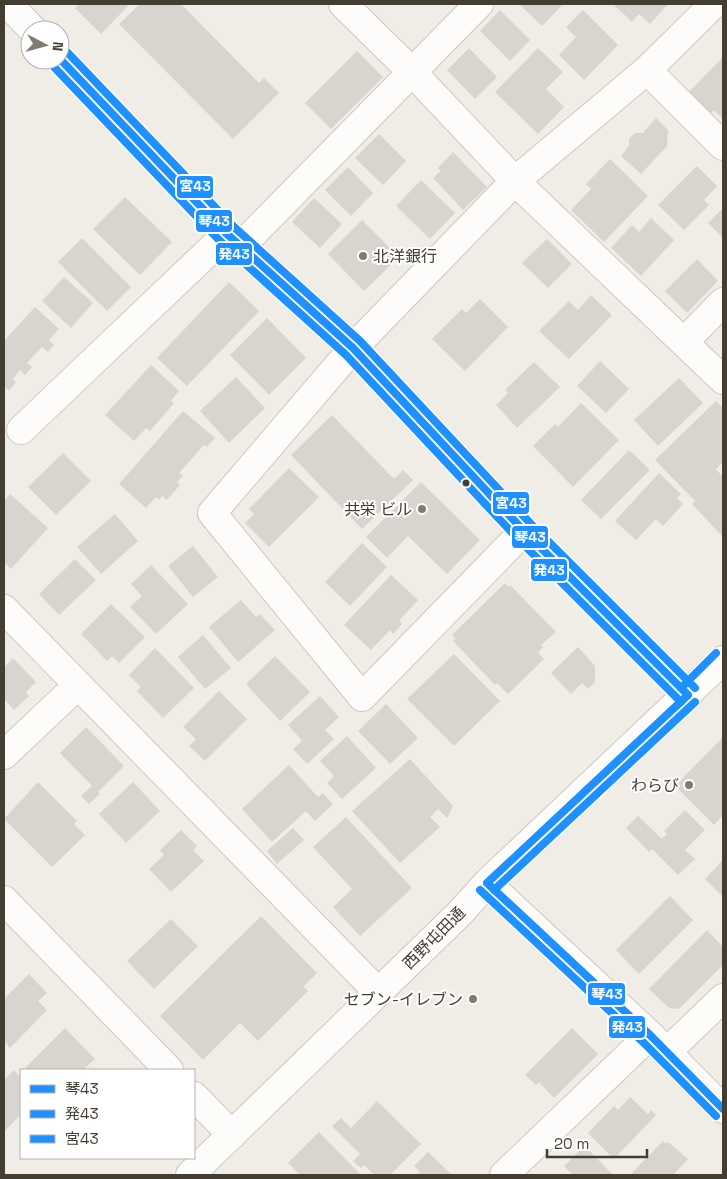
<svg xmlns="http://www.w3.org/2000/svg" width="727" height="1179" font-family="'Space Grotesk','Noto Sans JP',sans-serif">
	<style>
		.building { fill: #d8d5ce }
		.lines { fill: none; stroke-linecap: round; stroke-linejoin: round }
		.minor-casing { stroke: #cbc9c1; stroke-width: 30 }
		.minor { stroke: #fdfcfb; stroke-width: 28 }
		.bus-1-casing { stroke: #fff; stroke-width: 11 }
		.bus-2-casing { stroke: #fff; stroke-width: 11 }
		.bus-3-casing { stroke: #fff; stroke-width: 11 }
		.bus-1 { stroke: #1e90ff; stroke-width: 8 }
		.bus-2 { stroke: #1e90ff; stroke-width: 8 }
		.bus-3 { stroke: #1e90ff; stroke-width: 8 }
		.poi-dot { fill: #807b71; stroke: #fff; stroke-width: 2 }
		.bus-dot { fill: #443e32; stroke: #fff; stroke-width: 2 }
		.labels { text-anchor: middle; dominant-baseline: central; stroke-width: 4; stroke-linejoin: round; paint-order: stroke }
		.poi-label { font-size: 16px; fill: #443e32; stroke: #fff; text-anchor: end }
		.street-label { font-size: 16px; fill: #443e32; stroke: #fff }
		.line-badge { stroke: #fff; stroke-width: 2 }
		.badge-label { font-size: 14px; text-anchor: middle; font-weight: bold; fill: #fff }
	</style>
	<rect width="100%" height="100%" fill="#efede5"/>
	<!-- building -->
	<path class="building" d="M79 4H125L128 6 101 34 75 8Z
		M140 4H181L259 83 264 78 279 93 233 139 119 24Z
		M519 4H563L542 26Z
		M613 4H668L650 24 639 14 632 22Z
		M500 10 530 40 510 61 480 31Z
		M583 10 618 45 584 80 559 55 576 37 566 27Z
		M469 48 497 77 475 99 447 70Z
		M538 48 563 72 546 89 564 107 538 134 495 92Z
		M357 51 383 77 331 129 305 103Z
		M723 57V119L714 110 710 114 689 92Z
		M656 118 668 130 667 146 641 174 621 156 629 146V139L635 133H643Z
		M379 134 406 161 383 185 355 158Z
		M453 152 487 187 463 210 433 178 441 171 438 168Z
		M610 159 648 196 604 242 571 210 591 189 586 184Z
		M697 166 717 186 704 200 709 205 684 230 658 205Z
		M348 167 373 193 351 216 325 190Z
		M421 180 455 213 430 239 396 206Z
		M125 197 172 242 140 275 93 229Z
		M314 198 342 224 320 248 292 222Z
		M723 208V238L708 223Z
		M651 218 674 240 641 276 611 248 632 225 639 232Z
		M362 220 399 257 364 291 328 254Z
		M82 238 131 287 107 311 58 262Z
		M547 239 572 264 548 288 522 263Z
		M697 259 718 281 687 313 665 291Z
		M64 277 93 303 71 328 42 301Z
		M229 282 259 311 187 386 157 358Z
		M591 295 612 315 569 359 539 331 569 301 578 310Z
		M480 299 508 327 465 371 432 339 462 309 466 313Z
		M35 307 59 329 49 340 54 345 48 352 42 347 27 363 32 367 25 375 20 370 13 379 16 382 9 391 5 387 4 388V341Z
		M267 318 306 358 269 395 230 355Z
		M600 361 629 389 606 413 577 386Z
		M534 362 560 387 517 428 496 405 508 393 505 390Z
		M151 365 179 391 171 401 174 403 150 431 146 428 134 441 105 415Z
		M236 377 265 408 229 443 200 411Z
		M679 378 703 403 658 446 634 420Z
		M716 401 723 408V462L716 469 723 477V537L692 504 695 501 655 460Z
		M581 403 619 440 573 487 533 446 555 424 558 427Z
		M183 411 215 438 207 447 204 445 179 473 183 476 177 482 180 485 167 500 162 496 159 500 156 497 146 508 119 484Z
		M332 415 394 479 403 470 413 480 362 529 291 455Z
		M629 450 650 470 601 519 581 500Z
		M63 453 91 481 56 515 28 487Z
		M289 468 319 497 269 547 245 523 254 514 249 509Z
		M659 473 681 494 677 498 683 504 663 526 656 519 636 540 615 521Z
		M421 482 480 540 447 574 408 536 387 558 366 537Z
		M10 494 48 528 11 569 4 562V501Z
		M115 514 138 541 101 574 77 547Z
		M362 543 387 567 350 606 325 582Z
		M193 546 218 577 193 597 168 566Z
		M75 559 96 580 59 615 39 594Z
		M151 565 188 604 156 634 130 607 142 596 131 584Z
		M391 575 418 600 399 621 402 624 393 634 390 630 371 650 344 625Z
		M505 583 508 587 510 585 556 632 541 645 543 647 538 653 544 659 508 694 497 683 495 685 453 641 456 639 452 635Z
		M241 600 256 617 260 614 275 630 238 662 209 627Z
		M111 604 145 637 119 663 112 656 107 661 81 634Z
		M203 635 231 668 205 689 178 657Z
		M578 647 595 666V682L588 689 582 683 571 694 551 673Z
		M155 648 194 688 163 718 137 691 141 687 129 675Z
		M454 654 500 701 454 746 407 699Z
		M275 656 310 692 280 721 246 684Z
		M13 658 36 682 26 692 29 696 14 710 4 699V667Z
		M219 691 247 719 205 761 189 746 196 739 183 727Z
		M320 696 339 717 325 730 334 739 307 764 293 749 302 741 288 725Z
		M386 704 418 738 390 764 358 731Z
		M86 727 124 766 98 792 100 794 89 804 81 796 92 786 60 753Z
		M347 736 376 768 342 799 327 783 334 776 320 761Z
		M723 737V815L714 825 675 786Z
		M410 759 453 806 447 818 438 809 430 817 440 827 400 863 352 811Z
		M289 765 318 797 323 793 333 804 315 821 306 811 272 842 242 809Z
		M38 782 77 821 74 824 85 835 52 867 4 819Z
		M133 782 160 811 126 843 99 814Z
		M685 810 705 830 685 850 695 859 678 875 652 849 649 852 626 828 638 816 662 839 667 834 664 831Z
		M346 817 412 888 360 936 333 907 352 889 313 847Z
		M293 828 304 840 277 864 267 851Z
		M181 830 197 846 193 850 204 861 171 892 149 869 164 855 160 850Z
		M723 860V897L705 879Z
		M670 896 693 920 639 974 616 950Z
		M261 916 317 973 303 987 308 991 258 1041 240 1023 203 1060 160 1016Z
		M171 919 198 946 154 989 127 961Z
		M707 930 723 947V965L679 1009 669 1008 649 989Z
		M29 974 47 993 38 1001 47 1010 10 1048 4 1041V999Z
		M65 1028 95 1059 83 1070H28L25 1068Z
		M572 1028 598 1054 554 1098 539 1082 536 1085 525 1075Z
		M14 1070 21 1078V1114L4 1132V1080Z
		M630 1097 648 1114 651 1110 656 1115 614 1159 588 1133 614 1106 618 1110Z
		M377 1101 421 1144 390 1175H374L364 1165 361 1168 353 1161 360 1154 332 1126 341 1118 351 1128Z
		M319 1132 361 1175H300L288 1163Z
		M663 1141 666 1144 668 1142 688 1159 673 1175H630Z
		M585 1146 613 1175H573L564 1166Z
		M428 1152 452 1175H416L420 1172 414 1166Z"/>
	<g class="lines">
		<!-- minor casing -->
		<g class="minor-casing">
			<path id="minor" d="M8 4 33 30
				M343 4 411 71 515 181 723 380
				M60 59 227 234 353 348 524 531 688 695
				M647 70 723 146
				M240 247 479 4
				M684 342 723 302
				M21 430 227 234
				M524 531 362 697 212 513 353 348 515 181 647 70 714 4
				M4 609 378 992
				M4 755 78 685
				M487 883 650 1035 723 1109
				M4 900 169 1070
				M667 1052 723 998
				M194 1096 232 1135
				M190 1175 460 913 487 883 723 660
				M504 1175 650 1035"/>
		</g>
		<!-- minor -->
		<use href="#minor" class="minor"/>
		<!-- bus-1 casing -->
		<g class="bus-1-casing">
			<path id="bus-1" d="M60 59 227 234 353 348 524 531 688 695
				M487 883 650 1035 723 1109
				M487 883 688 695"/>
		</g>
		<!-- bus-2 casing -->
		<g class="bus-2-casing">
			<path id="bus-2" d="M53 66 220 241 346 355 517 538 681 702
				M480 890 643 1042 716 1116
				M494 890 695 702"/>
		</g>
		<!-- bus-3 casing -->
		<g class="bus-3-casing">
			<path id="bus-3" d="M67 52 234 227 360 341 531 524 695 688
				M681 688 716 653"/>
		</g>
		<!-- bus-1 -->
		<use href="#bus-1" class="bus-1"/>
		<!-- bus-2 -->
		<use href="#bus-2" class="bus-2"/>
		<!-- bus-3 -->
		<use href="#bus-3" class="bus-3"/>
	</g>
	<!-- markers -->
	<g class="poi-dot">
		<circle cx="363" cy="256" r="5"/>
		<circle cx="422" cy="509" r="5"/>
		<circle cx="689" cy="785" r="5"/>
		<circle cx="473" cy="999" r="5"/>
	</g>
	<circle class="bus-dot" cx="466" cy="483" r="4.5"/>
	<g class="labels">
		<!-- poi labels -->
		<g class="poi-label">
			<text x="373" y="256" text-anchor="start">北洋銀行</text>
			<text x="412" y="509">共栄 ビル</text>
			<text x="679" y="785">わらび</text>
			<text x="463" y="999">セブン-イレブン</text>
		</g>
		<!-- street labels -->
		<g class="street-label">
			<text transform="translate(434 938) rotate(-45)">西野屯田通</text>
		</g>
	</g>
	<g class="line-badge">
		<rect x="176" y="175" width="38" height="24" rx="5" fill="#1e90ff"/>
		<rect x="195" y="209" width="38" height="24" rx="5" fill="#1e90ff"/>
		<rect x="215" y="242" width="38" height="24" rx="5" fill="#1e90ff"/>
		<rect x="492" y="491" width="38" height="24" rx="5" fill="#1e90ff"/>
		<rect x="511" y="525" width="38" height="24" rx="5" fill="#1e90ff"/>
		<rect x="530" y="558" width="38" height="24" rx="5" fill="#1e90ff"/>
		<rect x="587" y="982" width="39" height="24" rx="5" fill="#1e90ff"/>
		<rect x="608" y="1015" width="38" height="24" rx="5" fill="#1e90ff"/>
	</g>
	<g class="badge-label">
		<text x="195" y="191">宮43</text>
		<text x="214" y="226">琴43</text>
		<text x="234" y="259">発43</text>
		<text x="511" y="508">宮43</text>
		<text x="530" y="542">琴43</text>
		<text x="549" y="575">発43</text>
		<text x="607" y="999">琴43</text>
		<text x="627" y="1032">発43</text>
	</g>
	<!-- border -->
	<rect width="727" height="1179" fill="none" stroke="#443e32" stroke-width="10"/>
	<!-- legend -->
	<rect x="20" y="1069" width="175" height="90" fill="#ffffff" stroke="#b4b2ad"/>
	<rect x="30" y="1085" width="25" height="8" fill="#1e90ff" stroke="#b4b2ad"/>
	<text x="65" y="1094" font-size="15" fill="#443e32">琴43</text>
	<rect x="30" y="1110" width="25" height="8" fill="#1e90ff" stroke="#b4b2ad"/>
	<text x="65" y="1119" font-size="15" fill="#443e32">発43</text>
	<rect x="30" y="1135" width="25" height="8" fill="#1e90ff" stroke="#b4b2ad"/>
	<text x="65" y="1144" font-size="15" fill="#443e32">宮43</text>
	<!-- north arrow -->
	<g transform="translate(45 45) rotate(96)"><circle r="24" fill="#ffffff" stroke="#b4b2ad"/>
	<path d="M0-4L9 19L0 12L-9 19Z" fill="#807b71"/>
	<text y="-8" font-size="14" font-weight="bold" text-anchor="middle" fill="#443e32">N</text>
	</g>
	<!-- scale -->
	<path d="M547 1149v8h100v-8" fill="none" stroke="#443e32" stroke-width="2.5"/>
	<text x="554" y="1149" font-size="15" fill="#443e32" stroke="#ffffff" stroke-width="4" paint-order="stroke">20 m</text>
</svg>
